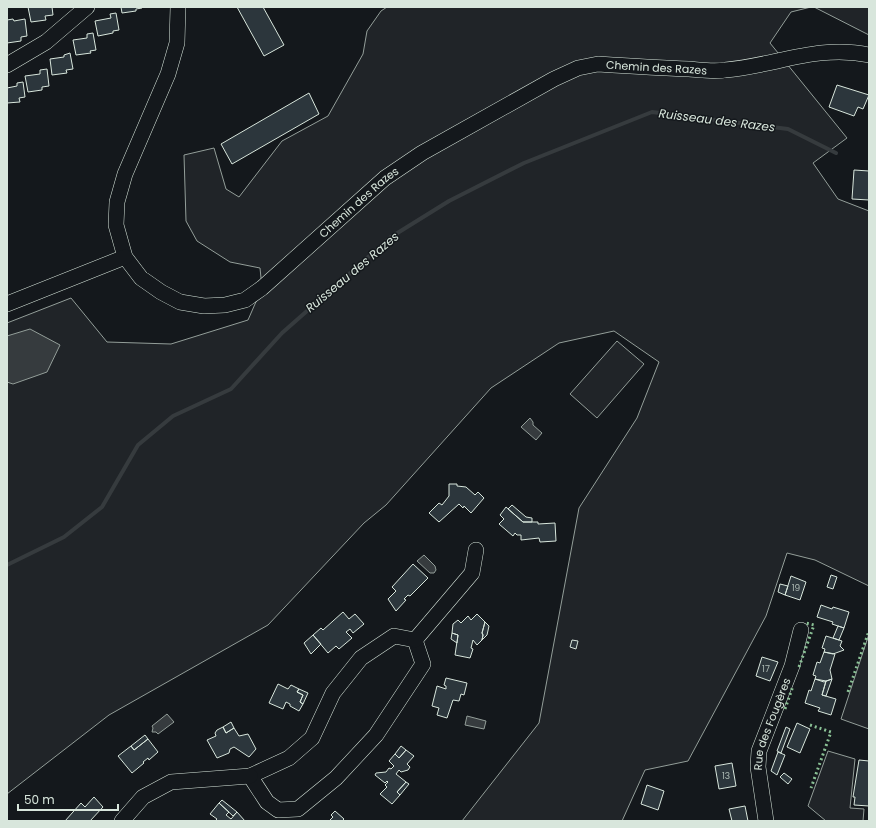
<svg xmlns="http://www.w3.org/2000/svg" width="876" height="828" font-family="Poppins,sans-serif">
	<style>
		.green { fill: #202428; stroke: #939e99 }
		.water { fill: #363b3e; stroke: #939e99 }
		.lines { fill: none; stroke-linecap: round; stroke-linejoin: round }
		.stream { stroke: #363b3e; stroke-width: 4 }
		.building { fill: #2c363c; stroke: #d8e6dc }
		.minor-casing { stroke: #d8e6dc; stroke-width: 16 }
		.minor { stroke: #14181c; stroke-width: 15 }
		.hedge { stroke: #8ac095; stroke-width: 3; stroke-dasharray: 2 3; stroke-linecap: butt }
		.labels { text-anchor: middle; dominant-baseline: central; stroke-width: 3; stroke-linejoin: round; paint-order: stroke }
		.number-label { font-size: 9px; fill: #adbab4 }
		.street-label { font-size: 11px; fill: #d8e6dc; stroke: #14181c }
		.water-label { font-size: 12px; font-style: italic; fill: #d8e6dc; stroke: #14181c }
	</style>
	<rect width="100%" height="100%" fill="#14181c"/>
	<!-- green -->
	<path class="green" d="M387 7H811L791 12 770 43 847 138 813 163 838 199 869 211V586L815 560 787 553 766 616 688 761 645 770 622 821H462L539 723 579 508 637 418 659 362 614 331 559 343 491 388 386 505 364 523 268 625 109 715 7 794V323L71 298 107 342 171 344 248 320 262 288 260 268 230 262 197 241 186 221 184 155 214 148 226 189 239 197 282 141 328 116 363 54 367 31 381 11Z
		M814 7H869V35Z
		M617 341 644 364 597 418 570 394Z
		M869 634V729L841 719Z
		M828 751 855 759 850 808 864 809 863 821H826L808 806Z"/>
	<!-- water -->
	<path class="water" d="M30 329 60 345 47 372 13 384 7 382V336Z
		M530 418 533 422V425L542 433 536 440 521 427Z
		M424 555 435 566 436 570 434 573H430L417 561Z
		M167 714 174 722 158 734 156 732H152L153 728 152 726Z
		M467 716 486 721 484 729 465 725Z"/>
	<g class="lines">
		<!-- stream -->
		<path class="stream" d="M7 565 64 537 102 507 138 445 173 416 231 389 282 333 391 237 449 201 524 163 652 112 788 129 836 153"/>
	</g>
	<!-- building -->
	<path class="building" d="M28 7H52L53 15 45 16 46 20 31 22Z
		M121 7H142V8L136 9V11L122 13Z
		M237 7H263L284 45 264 56Z
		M116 13 119 30 113 31V33L98 36 95 21 111 18 110 14Z
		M13 19 14 21 25 19 27 36 21 37V41L7 43V20Z
		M93 33 96 50 90 51 91 53 76 55 73 40 87 38V34Z
		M70 53 73 69 66 70 67 73 52 75 50 59 64 57V55Z
		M47 69 49 86 42 87V90L28 92 25 76 40 74V70Z
		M23 82 25 97 19 98 20 102 7 103V88L17 86V83Z
		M837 85 869 95 863 109 858 107 854 116 829 107Z
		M309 93 319 114 232 164 221 144Z
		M854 170 869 171V200L852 199Z
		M449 484H457V486L466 487 475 495 478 492 484 498 471 513 464 506 463 508 459 504 439 522 429 513 439 503 442 505 449 496Z
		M512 505 526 517 532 518V522H523L508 509Z
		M506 507 523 522H538V524L555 523 556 541 540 542 539 538 521 540V535H517L515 533 513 536 499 524 504 519 500 515Z
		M413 564 428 578 410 596 408 595 404 599 406 600 396 611 388 599 396 591 392 587Z
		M831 575 837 577 833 589 827 587Z
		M791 576 806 582 800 600 785 595Z
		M780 584 788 586 785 595 778 592Z
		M821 605 832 609 833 607 849 612 844 628 832 624 833 622 817 617Z
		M343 612 349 619 355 614 364 624 353 633 350 629 346 632 352 638 339 649 336 646 328 653 313 635 321 628 323 630Z
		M477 614 485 622 482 633 483 635 482 640 477 645 473 640 471 648 473 649 470 658 455 655 458 635 452 633 453 624 458 620 461 623 468 616 471 620Z
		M485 622 489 626 487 635 482 640 483 635 482 633Z
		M838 626 844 628 839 640 833 638Z
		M452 633 458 635 457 643 451 639Z
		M313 635 321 644 311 654 304 643Z
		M826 636 842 641 840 646 844 650 833 654 824 652 825 649 822 648Z
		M572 640 578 641 576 649 570 647Z
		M824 652 835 654 830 670 832 679 824 682 815 679 816 676 813 675 817 662 820 663Z
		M762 657 778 662 770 681 756 676Z
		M446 678 467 683 464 695 461 694 459 701 453 700 447 718 437 715 439 708 432 706 437 686 446 689V686L444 685Z
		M815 679 826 681 822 695 836 699 831 715 818 711 820 708 805 703 809 690 811 691Z
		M832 679 826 696 822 695 826 681Z
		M278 684 288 689 291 685 299 689 297 692 303 695 300 702 303 704 299 711 290 706V704L286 702 283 709 269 703Z
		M299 689 308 693 303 704 300 702 303 695 297 692Z
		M231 722 234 728 226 733 223 727Z
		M797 723 810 729 800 753 787 747Z
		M223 727 226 733 234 728 239 736 248 734 256 749 249 757 234 747 230 749 229 753 217 758 207 740 216 736 215 733 217 730Z
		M786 727 790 729 781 753 777 751Z
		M145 735 148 739 134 750 131 746Z
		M148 739 158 752 149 760 148 758 143 762 144 763 132 773 118 756 131 746 134 750Z
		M401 746 406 750 399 758 395 754Z
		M406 750 414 756 407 764 410 767 408 770 401 772 399 770 396 774 406 782 397 792 400 795 392 804 380 794 387 787 385 785 388 782 387 781 385 783 375 775 376 773 386 772 389 768 391 769 394 766 389 761 395 754 399 758Z
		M778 752 785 755 777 775 771 771Z
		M859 760 869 761V806L854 805 855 797H853Z
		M732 763 736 786 719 789 715 766Z
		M784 773 792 779 788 784 780 777Z
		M406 782 409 784 400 795 397 792Z
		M647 785 664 791 658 810 641 804Z
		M94 797 103 807 90 821H65L81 803 85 807Z
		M222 800 237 812 233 816 219 803Z
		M219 803 229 812 226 815 231 819 237 812 245 821H215L217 819 210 814Z
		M745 806 748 821H732L729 809Z
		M335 811 344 819 342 821H329L333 817 331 815Z"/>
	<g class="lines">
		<!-- minor casing -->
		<g class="minor-casing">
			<g id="minor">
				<path id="s1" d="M178 7 177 43 168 74 125 174 117 202 116 225 125 257 141 278 161 292 180 302 204 306 225 305 245 300 262 288 385 178 422 153 554 79 578 68 598 64C628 66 658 68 689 69 701 70 714 72 725 70 775 66 817 44 869 55"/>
				<path d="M7 65 46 42 87 7"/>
				<path d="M7 304 125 257"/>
				<path d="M394 636 415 640 423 664 376 735 336 778 298 809 278 810 267 802 250 776 289 758 312 738 333 693 361 658Z"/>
				<path d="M415 640 472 573 476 550"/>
				<path d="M122 821 143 797 171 782 250 776"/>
				<path id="s2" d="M766 821 758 767 759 751 792 666 801 630"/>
			</g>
		</g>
		<!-- minor -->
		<use href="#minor" class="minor"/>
		<!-- hedge -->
		<path class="hedge" d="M799 667 814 625 806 623
			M848 692 869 631
			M785 709 793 686
			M810 725 831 732 811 788"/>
	</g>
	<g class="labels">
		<!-- number labels -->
		<g class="number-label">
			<text x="796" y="588">19</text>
			<text x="766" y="669">17</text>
			<text x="726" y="776">13</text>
		</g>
		<!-- street labels -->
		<g class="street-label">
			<text stroke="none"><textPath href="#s1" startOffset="888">Chemin des Razes</textPath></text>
			<text stroke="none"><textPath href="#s1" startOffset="551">Chemin des Razes</textPath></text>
			<text stroke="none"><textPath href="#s2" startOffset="100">Rue des Fougères</textPath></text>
		</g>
		<!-- water labels -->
		<g class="water-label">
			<text transform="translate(717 120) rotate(7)">Ruisseau des Razes</text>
			<text transform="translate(352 272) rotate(-40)">Ruisseau des Razes</text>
		</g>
	</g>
	<!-- border -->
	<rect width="876" height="828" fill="none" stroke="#d8e6dc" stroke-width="16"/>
	<!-- scale -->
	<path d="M18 804v6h100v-6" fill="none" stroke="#d8e6dc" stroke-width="2"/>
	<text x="24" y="804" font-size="12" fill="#d8e6dc" stroke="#14181c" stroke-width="3" paint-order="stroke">50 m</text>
</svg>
